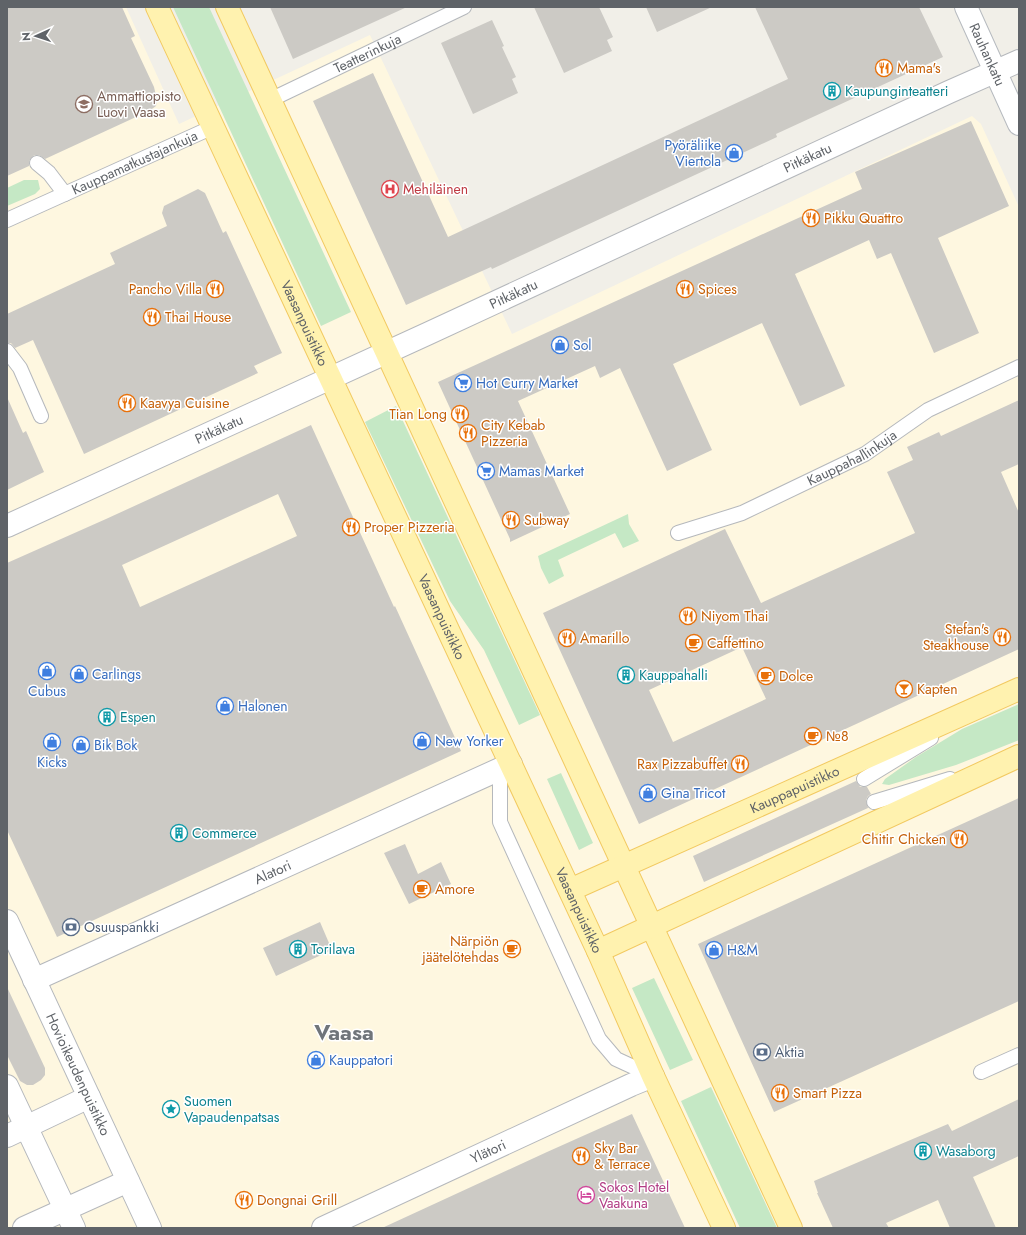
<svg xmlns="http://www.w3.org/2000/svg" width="1026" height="1235" font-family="Jost,sans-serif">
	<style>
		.commercial { fill: #fef7e0 }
		.green { fill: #c5e8c5 }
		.building { fill: #cccac5; fill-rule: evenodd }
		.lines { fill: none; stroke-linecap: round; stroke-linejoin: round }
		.lane-casing { stroke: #b5b8bc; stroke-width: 16 }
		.street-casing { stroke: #b5b8bc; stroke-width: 24 }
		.secondary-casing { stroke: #b6babf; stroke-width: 24 }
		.primary-casing { stroke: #f2c960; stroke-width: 24 }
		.lane { stroke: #fff; stroke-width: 14 }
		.street { stroke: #fff; stroke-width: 22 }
		.secondary { stroke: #fff; stroke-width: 22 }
		.primary { stroke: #fff2af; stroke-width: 22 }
		.labels { text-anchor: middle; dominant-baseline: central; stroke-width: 3; stroke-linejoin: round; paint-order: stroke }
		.street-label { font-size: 14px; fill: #5f6368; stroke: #fff }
		.food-label { font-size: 14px; fill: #c56008; stroke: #fff; text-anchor: start }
		.culture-label { font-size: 14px; fill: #0d838f; stroke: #fff; text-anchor: start }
		.education-label { font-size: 14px; fill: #785e54; stroke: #fff; text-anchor: start }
		.shop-label { font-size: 14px; fill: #366cbe; stroke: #fff; text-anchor: start }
		.health-label { font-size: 14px; fill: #be3a42; stroke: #fff; text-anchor: start }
		.service-label { font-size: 14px; fill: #4e5e75; stroke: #fff; text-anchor: start }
		.hotel-label { font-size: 14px; fill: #b23c85; stroke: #fff; text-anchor: start }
		.town-label { font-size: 22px; font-weight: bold; fill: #70757a; stroke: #fff }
	</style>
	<rect width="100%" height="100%" fill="#f1efe8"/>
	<!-- commercial -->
	<path class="commercial" d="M7 7H126L179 124 370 35 512 334 972 116 981 124 1019 207V1228H7Z"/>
	<!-- green -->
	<path class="green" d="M173 7H209L351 312 321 326Z
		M24 180H38L40 189 35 194 7 206V188Z
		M396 406 540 715 519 725 484 650 450 601 365 422Z
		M628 514 629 524 639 541 623 548 615 533 558 560 564 576 549 584 541 568 538 556Z
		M1019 704V740L956 765 889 785 882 784 885 779 916 757 962 729Z
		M561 773 593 843 579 850 547 779Z
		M654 978 693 1060 670 1070 632 988Z
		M711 1087 777 1228H740L681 1101Z"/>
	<!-- building -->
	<path class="building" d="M7 7H122L135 36 131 38 154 87 157 100 156 106 149 111 45 159 39 155H34L29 161V166L7 176Z
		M270 7H407L293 59Z
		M534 7H599L613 37 607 40 612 51 564 73Z
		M646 7H712L657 32Z
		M755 7H919L943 57 776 134 777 137 492 269 491 267 406 305 313 101 373 73 448 237 788 79Z
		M492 20 504 46 502 47 516 77 512 79 518 93 473 114 441 43Z
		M971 121 1009 206 938 238 979 333 934 353 891 253 877 259 869 240 795 274 845 386 800 406 762 323 673 364 712 450 667 471 620 368 600 378 595 366 518 401 570 514 510 542V539L438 382 862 189 855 172Z
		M198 189 205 193 223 233 226 231 282 353 254 366 258 373 84 454 33 340 15 348 11 343H7V314L115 264 110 253 167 226 162 213 164 206Z
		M7 397 23 433 26 431 44 472 7 490Z
		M1019 400V464L1001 472 1019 513V649L639 824 543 613 725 529 761 603 915 533 887 472 913 460 907 447 939 432 941 436ZM742 647 766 699 673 742 649 690Z
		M311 425 394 607 395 606 461 751 57 937 7 830V563L106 519ZM278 494 297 536 140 607 122 565Z
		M856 781 860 787H867L871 794 868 796 866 800 868 808 704 882 693 856Z
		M1019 798V1001L774 1112 698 944Z
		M405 844 418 874 441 862 451 884 409 904 384 853Z
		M320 922 332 950 276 976 263 948Z
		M7 987 45 1068V1075L41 1080 33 1085H27L20 1081 7 1055Z
		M1019 1099V1156L973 1177 996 1228H950L938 1200 886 1223 889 1228H833L817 1193H818L814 1181 948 1124 952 1131Z
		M632 1114 685 1228H382L547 1152Z"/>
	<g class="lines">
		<!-- lane casing -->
		<g class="lane-casing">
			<g id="lane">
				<path id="s1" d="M270 100 464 7"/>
				<path d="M37 163 49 173 65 194"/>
				<path id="s2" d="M7 220 213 127"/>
				<path d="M7 351 20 368 41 416"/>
				<path id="s3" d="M678 533 742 513 865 454 928 410 1019 367"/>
				<path d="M500 769V822L599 1039 616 1059 653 1076"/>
				<path d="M864 779 931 738"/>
				<path d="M874 802 950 779"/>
				<path d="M981 1072 1019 1055"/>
			</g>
		</g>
		<!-- street casing -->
		<g class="street-casing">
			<g id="street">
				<path id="s4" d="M7 526 427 334 949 92 1019 61"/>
				<path id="s5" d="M7 921 150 1228"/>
				<path id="s6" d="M34 980 511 764"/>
				<path d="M7 1086 74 1228"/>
				<path d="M7 1136 89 1097"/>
				<path d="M24 1228 128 1181"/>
				<path id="s7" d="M323 1228 631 1085 653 1076"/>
			</g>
		</g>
		<!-- secondary casing -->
		<g class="secondary-casing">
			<g id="secondary">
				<path id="s8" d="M966 7 1019 124"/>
			</g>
		</g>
		<!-- primary casing -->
		<g class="primary-casing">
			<g id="primary">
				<path id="s9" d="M157 7 598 951 653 1076 724 1228"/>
				<path d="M227 7 791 1228"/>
				<path id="s10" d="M570 890 1019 689"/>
				<path d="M598 951 1019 756"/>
			</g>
		</g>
		<!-- lane -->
		<use href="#lane" class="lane"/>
		<!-- street -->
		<use href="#street" class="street"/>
		<!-- secondary -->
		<use href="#secondary" class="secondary"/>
		<!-- primary -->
		<use href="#primary" class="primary"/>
	</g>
	<!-- icons -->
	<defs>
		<g id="restaurant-ring" transform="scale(0.9)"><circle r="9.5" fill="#fff" stroke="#e8710a" stroke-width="1.5"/><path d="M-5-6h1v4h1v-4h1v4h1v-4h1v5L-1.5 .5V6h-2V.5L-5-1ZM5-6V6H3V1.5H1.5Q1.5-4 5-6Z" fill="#e8710a"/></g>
		<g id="building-ring" transform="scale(0.9)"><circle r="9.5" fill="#fff" stroke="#0f9aa8" stroke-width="1.5"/><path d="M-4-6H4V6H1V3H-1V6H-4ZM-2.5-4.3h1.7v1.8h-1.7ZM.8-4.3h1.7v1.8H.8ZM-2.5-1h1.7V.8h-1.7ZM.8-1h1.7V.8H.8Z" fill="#0f9aa8"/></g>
		<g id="school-ring" transform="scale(0.9)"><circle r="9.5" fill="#fff" stroke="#8d6e63" stroke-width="1.5"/><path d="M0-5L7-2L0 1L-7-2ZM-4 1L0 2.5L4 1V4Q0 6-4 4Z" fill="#8d6e63"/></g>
		<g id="shop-ring" transform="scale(0.9)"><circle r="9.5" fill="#fff" stroke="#3f7fe0" stroke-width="1.5"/><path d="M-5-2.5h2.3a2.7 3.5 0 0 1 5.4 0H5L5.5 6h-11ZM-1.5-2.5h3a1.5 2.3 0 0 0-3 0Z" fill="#3f7fe0"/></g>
		<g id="hospital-ring" transform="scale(0.9)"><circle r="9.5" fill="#fff" stroke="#e0444e" stroke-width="1.5"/><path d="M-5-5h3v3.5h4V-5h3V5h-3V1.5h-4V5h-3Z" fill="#e0444e"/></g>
		<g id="supermarket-ring" transform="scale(0.9)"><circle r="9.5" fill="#fff" stroke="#3f7fe0" stroke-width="1.5"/><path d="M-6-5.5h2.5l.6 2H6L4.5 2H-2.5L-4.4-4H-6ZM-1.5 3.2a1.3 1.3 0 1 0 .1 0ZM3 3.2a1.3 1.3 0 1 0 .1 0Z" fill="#3f7fe0"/></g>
		<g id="cafe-ring" transform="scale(0.9)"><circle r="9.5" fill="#fff" stroke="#e8710a" stroke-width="1.5"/><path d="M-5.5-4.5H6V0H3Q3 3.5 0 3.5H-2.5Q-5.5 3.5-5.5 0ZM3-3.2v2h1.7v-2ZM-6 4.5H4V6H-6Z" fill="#e8710a"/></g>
		<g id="bar-ring" transform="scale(0.9)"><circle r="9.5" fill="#fff" stroke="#e8710a" stroke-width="1.5"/><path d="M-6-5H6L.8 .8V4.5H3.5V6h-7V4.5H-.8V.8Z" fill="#e8710a"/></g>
		<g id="bank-ring" transform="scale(0.9)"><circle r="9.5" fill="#fff" stroke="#5c6f8a" stroke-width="1.5"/><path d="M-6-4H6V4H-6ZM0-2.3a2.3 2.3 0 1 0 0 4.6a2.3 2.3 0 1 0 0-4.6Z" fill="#5c6f8a"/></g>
		<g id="sight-ring" transform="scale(0.9)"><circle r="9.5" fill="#fff" stroke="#0f9aa8" stroke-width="1.5"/><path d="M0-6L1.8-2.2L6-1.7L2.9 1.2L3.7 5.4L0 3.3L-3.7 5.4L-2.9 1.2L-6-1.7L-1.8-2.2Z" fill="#0f9aa8"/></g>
		<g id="hotel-ring" transform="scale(0.9)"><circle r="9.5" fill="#fff" stroke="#d1479c" stroke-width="1.5"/><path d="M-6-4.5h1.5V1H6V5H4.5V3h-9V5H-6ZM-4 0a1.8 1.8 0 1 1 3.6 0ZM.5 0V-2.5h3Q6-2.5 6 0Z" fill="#d1479c"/></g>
	</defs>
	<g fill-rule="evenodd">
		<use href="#restaurant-ring" x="884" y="68"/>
		<use href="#building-ring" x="832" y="91"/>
		<use href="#school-ring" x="84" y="104"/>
		<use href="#shop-ring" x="734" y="153"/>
		<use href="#hospital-ring" x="390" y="189"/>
		<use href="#restaurant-ring" x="811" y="218"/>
		<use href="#restaurant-ring" x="215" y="289"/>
		<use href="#restaurant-ring" x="685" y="289"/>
		<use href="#restaurant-ring" x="152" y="317"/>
		<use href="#shop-ring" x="560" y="345"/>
		<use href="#supermarket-ring" x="463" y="383"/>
		<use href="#restaurant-ring" x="127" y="403"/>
		<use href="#restaurant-ring" x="460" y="414"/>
		<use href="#restaurant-ring" x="468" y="433"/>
		<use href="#supermarket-ring" x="486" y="471"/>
		<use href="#restaurant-ring" x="511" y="520"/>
		<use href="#restaurant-ring" x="351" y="527"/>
		<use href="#restaurant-ring" x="688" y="616"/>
		<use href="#restaurant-ring" x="1002" y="637"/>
		<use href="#restaurant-ring" x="567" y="638"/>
		<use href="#cafe-ring" x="694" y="643"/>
		<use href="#shop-ring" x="47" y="671"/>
		<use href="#shop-ring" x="79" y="674"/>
		<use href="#building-ring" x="626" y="675"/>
		<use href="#cafe-ring" x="766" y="676"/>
		<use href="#bar-ring" x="904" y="689"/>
		<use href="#shop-ring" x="225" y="706"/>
		<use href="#building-ring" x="107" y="717"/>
		<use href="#cafe-ring" x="813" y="736"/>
		<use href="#shop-ring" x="422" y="741"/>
		<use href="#shop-ring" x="52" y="742"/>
		<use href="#shop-ring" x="81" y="745"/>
		<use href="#restaurant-ring" x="740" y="764"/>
		<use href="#shop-ring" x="648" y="793"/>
		<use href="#building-ring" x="179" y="833"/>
		<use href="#restaurant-ring" x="959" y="839"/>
		<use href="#cafe-ring" x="422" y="889"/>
		<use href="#bank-ring" x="71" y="927"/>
		<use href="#building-ring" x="298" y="949"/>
		<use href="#cafe-ring" x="512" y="949"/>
		<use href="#shop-ring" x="714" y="950"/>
		<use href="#bank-ring" x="762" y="1052"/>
		<use href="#shop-ring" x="316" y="1060"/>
		<use href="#restaurant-ring" x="780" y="1093"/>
		<use href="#sight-ring" x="171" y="1109"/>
		<use href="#building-ring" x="923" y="1151"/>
		<use href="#restaurant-ring" x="581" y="1156"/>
		<use href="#hotel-ring" x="586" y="1195"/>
		<use href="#restaurant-ring" x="244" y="1200"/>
	</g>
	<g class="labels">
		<!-- street labels -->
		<g class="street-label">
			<text stroke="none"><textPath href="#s1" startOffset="108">Teatterinkuja</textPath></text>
			<text stroke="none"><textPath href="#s8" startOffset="52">Rauhankatu</textPath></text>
			<text stroke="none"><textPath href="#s4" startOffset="881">Pitkäkatu</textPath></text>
			<text stroke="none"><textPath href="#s2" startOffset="140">Kauppamatkustajankuja</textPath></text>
			<text stroke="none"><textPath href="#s4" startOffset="557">Pitkäkatu</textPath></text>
			<text stroke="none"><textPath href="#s9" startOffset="349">Vaasanpuistikko</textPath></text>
			<text stroke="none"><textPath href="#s4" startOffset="233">Pitkäkatu</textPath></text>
			<text stroke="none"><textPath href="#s3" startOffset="190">Kauppahallinkuja</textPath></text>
			<text stroke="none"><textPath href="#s9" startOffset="673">Vaasanpuistikko</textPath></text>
			<text stroke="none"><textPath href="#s10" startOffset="246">Kauppapuistikko</textPath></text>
			<text stroke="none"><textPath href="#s6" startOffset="262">Alatori</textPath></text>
			<text stroke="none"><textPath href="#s9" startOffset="997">Vaasanpuistikko</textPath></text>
			<text stroke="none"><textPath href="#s5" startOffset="169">Hovioikeudenpuistikko</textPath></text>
			<text stroke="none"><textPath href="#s7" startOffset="182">Ylätori</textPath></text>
		</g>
		<!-- food labels -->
		<g class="food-label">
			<text x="897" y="68">Mama's</text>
			<text x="824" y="218">Pikku Quattro</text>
			<text x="202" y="289" text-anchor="end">Pancho Villa</text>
			<text x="698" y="289">Spices</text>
			<text x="165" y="317">Thai House</text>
			<text x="140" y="403">Kaavya Cuisine</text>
			<text x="447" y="414" text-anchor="end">Tian Long</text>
			<text x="481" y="425">City Kebab<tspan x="481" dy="16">Pizzeria</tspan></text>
			<text x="524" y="520">Subway</text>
			<text x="364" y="527">Proper Pizzeria</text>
			<text x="701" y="616">Niyom Thai</text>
			<text x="989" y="629" text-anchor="end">Stefan's<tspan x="989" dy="16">Steakhouse</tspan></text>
			<text x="580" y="638">Amarillo</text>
			<text x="707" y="643">Caffettino</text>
			<text x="779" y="676">Dolce</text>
			<text x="917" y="689">Kapten</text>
			<text x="826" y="736">№8</text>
			<text x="727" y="764" text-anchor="end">Rax Pizzabuffet</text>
			<text x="946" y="839" text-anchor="end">Chitir Chicken</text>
			<text x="435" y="889">Amore</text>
			<text x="499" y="941" text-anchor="end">Närpiön<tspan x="499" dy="16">jäätelötehdas</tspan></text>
			<text x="793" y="1093">Smart Pizza</text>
			<text x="594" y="1148">Sky Bar<tspan x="594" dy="16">&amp; Terrace</tspan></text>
			<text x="257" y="1200">Dongnai Grill</text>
		</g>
		<!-- culture labels -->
		<g class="culture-label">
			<text x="845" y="91">Kaupunginteatteri</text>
			<text x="639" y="675">Kauppahalli</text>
			<text x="120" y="717">Espen</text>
			<text x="192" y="833">Commerce</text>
			<text x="311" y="949">Torilava</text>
			<text x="184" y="1101">Suomen<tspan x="184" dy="16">Vapaudenpatsas</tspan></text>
			<text x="936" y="1151">Wasaborg</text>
		</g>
		<!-- education labels -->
		<g class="education-label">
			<text x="97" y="96">Ammattiopisto<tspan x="97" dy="16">Luovi Vaasa</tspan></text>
		</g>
		<!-- shop labels -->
		<g class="shop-label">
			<text x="721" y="145" text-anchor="end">Pyöräliike<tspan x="721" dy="16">Viertola</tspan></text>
			<text x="573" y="345">Sol</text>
			<text x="476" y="383">Hot Curry Market</text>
			<text x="499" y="471">Mamas Market</text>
			<text x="92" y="674">Carlings</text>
			<text x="47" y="691" text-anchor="middle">Cubus</text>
			<text x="238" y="706">Halonen</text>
			<text x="435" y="741">New Yorker</text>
			<text x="94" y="745">Bik Bok</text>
			<text x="52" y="762" text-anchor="middle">Kicks</text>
			<text x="661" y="793">Gina Tricot</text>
			<text x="727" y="950">H&amp;M</text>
			<text x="329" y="1060">Kauppatori</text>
		</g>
		<!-- health labels -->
		<g class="health-label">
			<text x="403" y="189">Mehiläinen</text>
		</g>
		<!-- service labels -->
		<g class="service-label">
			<text x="84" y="927">Osuuspankki</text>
			<text x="775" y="1052">Aktia</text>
		</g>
		<!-- hotel labels -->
		<g class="hotel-label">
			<text x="599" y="1187">Sokos Hotel<tspan x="599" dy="16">Vaakuna</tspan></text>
		</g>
		<!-- town labels -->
		<g class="town-label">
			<text x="344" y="1032">Vaasa</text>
		</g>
	</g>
	<!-- border -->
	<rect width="1026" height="1235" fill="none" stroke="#5f6368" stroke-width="16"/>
	<!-- north arrow -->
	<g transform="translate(36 36) rotate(267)" stroke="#ffffff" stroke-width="3" paint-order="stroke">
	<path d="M0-3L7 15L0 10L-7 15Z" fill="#5f6368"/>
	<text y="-6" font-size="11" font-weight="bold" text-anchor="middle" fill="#5f6368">N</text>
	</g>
</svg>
